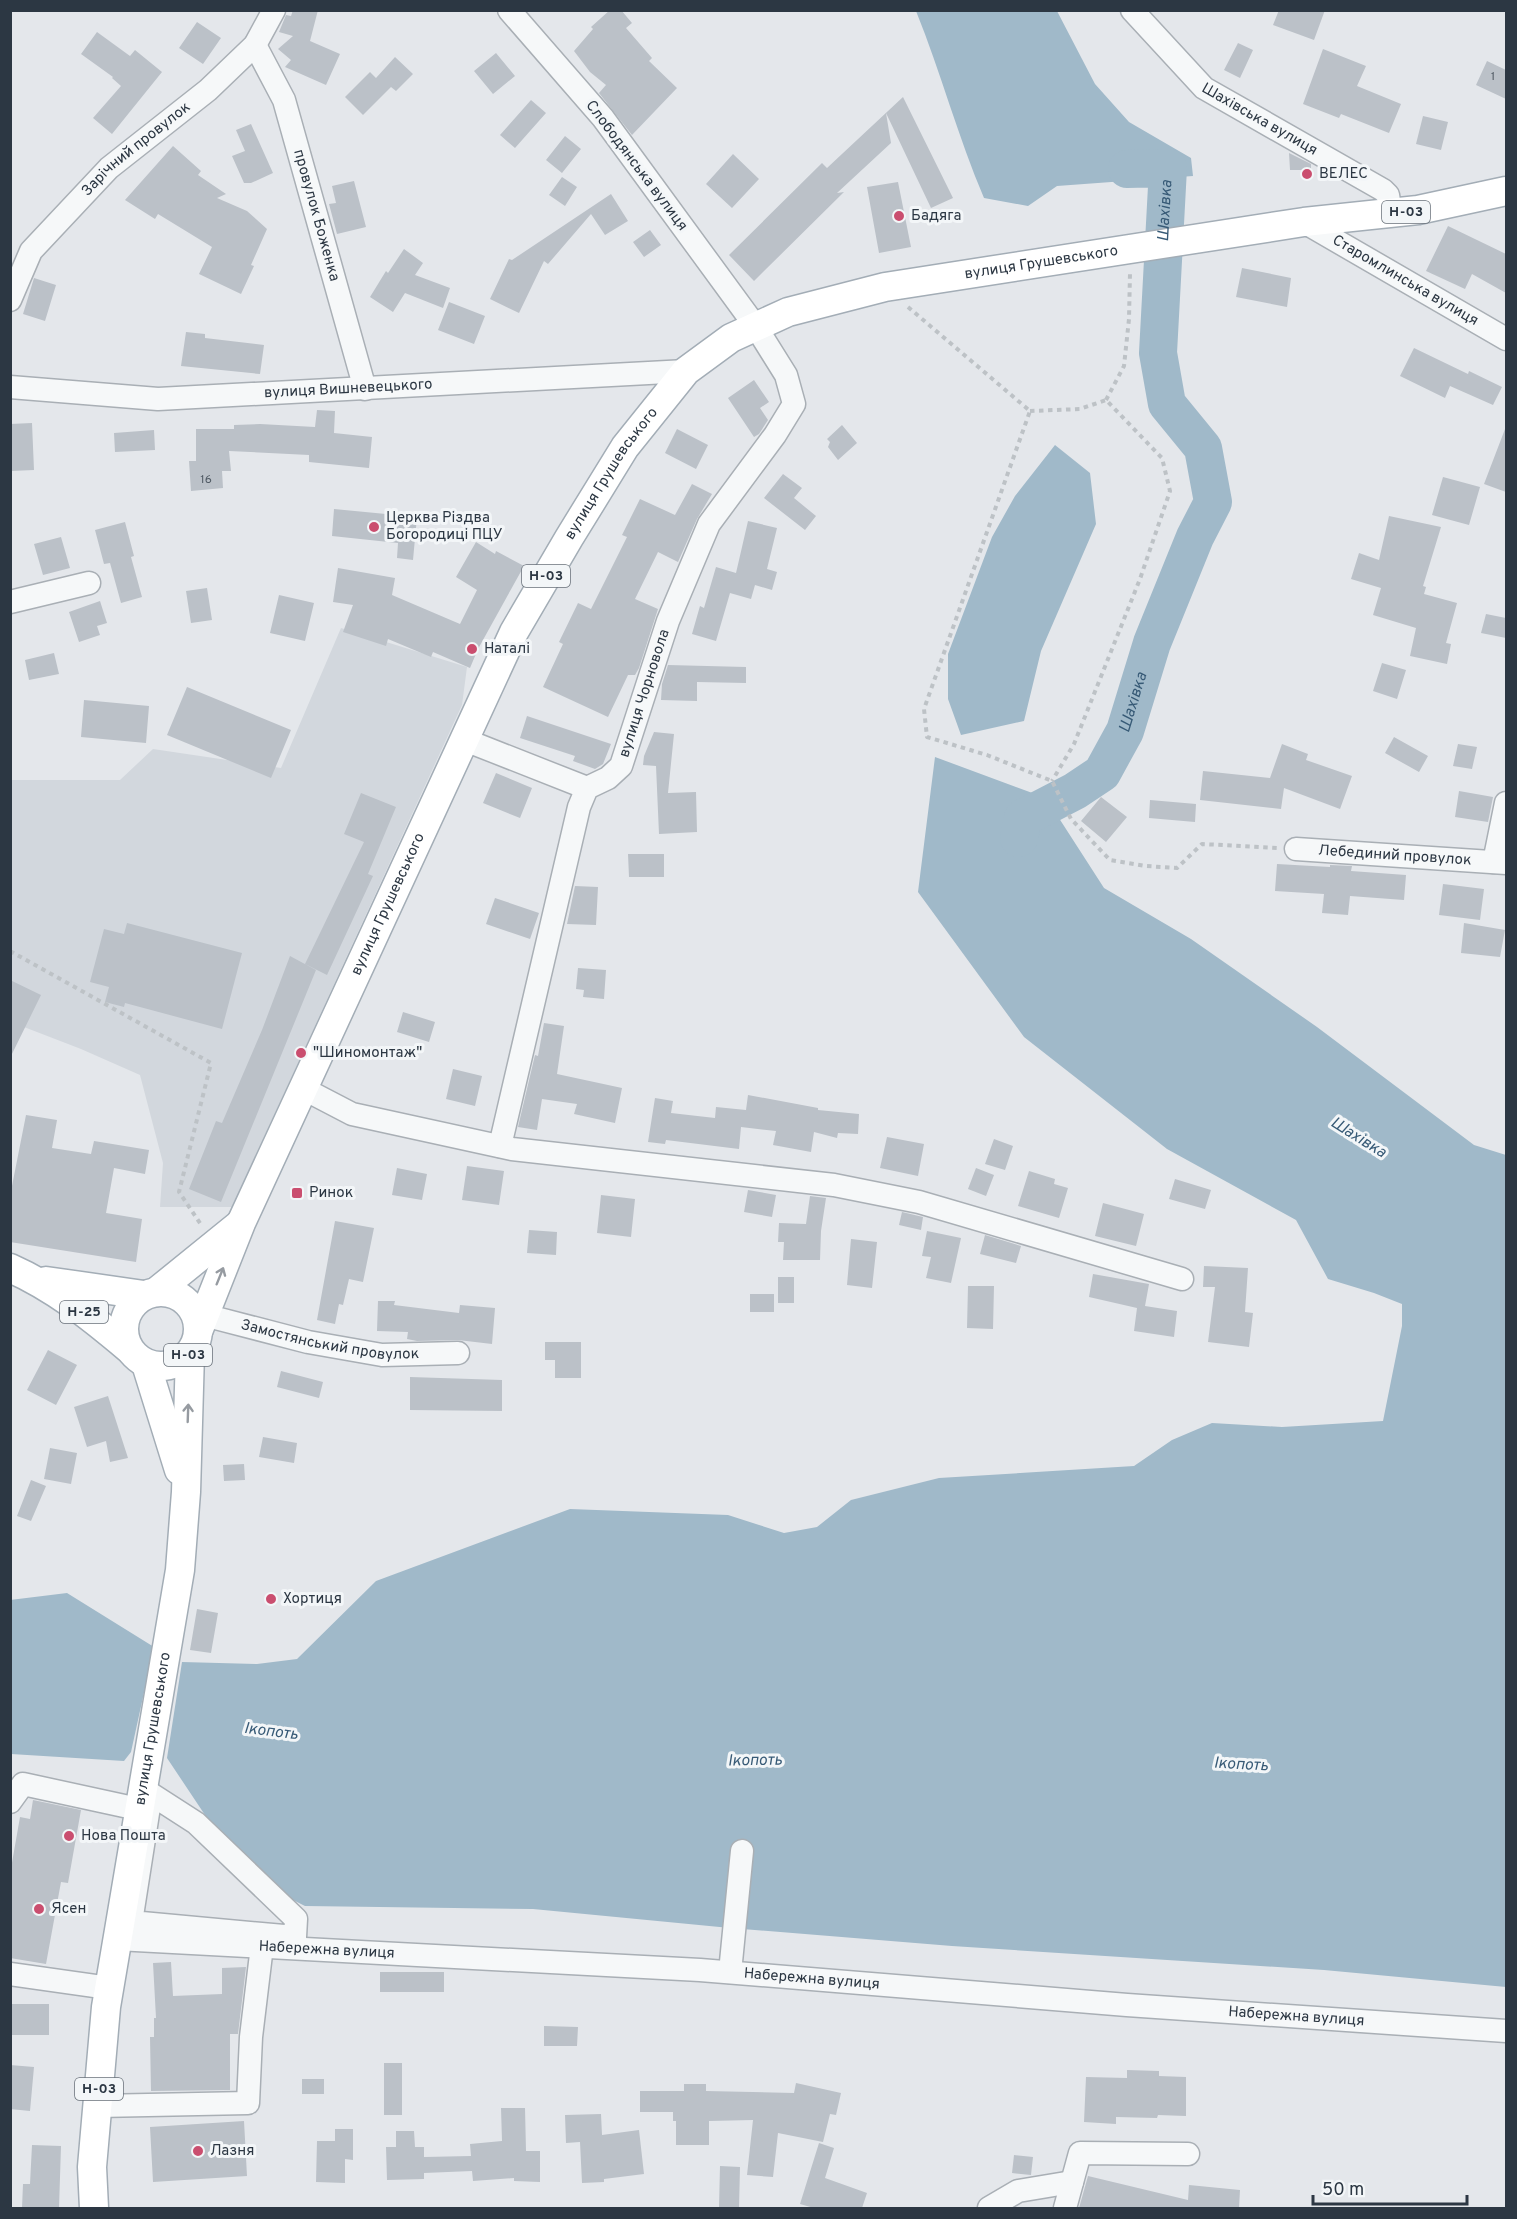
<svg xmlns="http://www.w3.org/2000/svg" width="1517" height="2219" font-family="Overpass,sans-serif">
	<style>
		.built { fill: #d2d7dd }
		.water { fill: #a0b9c9 }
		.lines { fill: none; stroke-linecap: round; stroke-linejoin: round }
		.river { stroke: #a0b9c9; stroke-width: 38 }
		.building { fill: #bbc1c8 }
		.minor-casing { stroke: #a9afb5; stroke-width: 25 }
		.major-casing { stroke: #a3adb6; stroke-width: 31 }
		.path { stroke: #bdc2c6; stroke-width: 4; stroke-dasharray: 4.5 4.5; stroke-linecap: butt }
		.minor { stroke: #f6f8f9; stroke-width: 22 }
		.major { stroke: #fff; stroke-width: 28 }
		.oneway { stroke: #969ba1 }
		.poi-dot { fill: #ca4e6f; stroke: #f3f6f8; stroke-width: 2 }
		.labels { text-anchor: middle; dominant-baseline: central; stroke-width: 6; stroke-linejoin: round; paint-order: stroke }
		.number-label { font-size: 12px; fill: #505a64 }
		.shield { fill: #f3f6f8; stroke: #687079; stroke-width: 1.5 }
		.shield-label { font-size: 14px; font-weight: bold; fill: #2c3743 }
		.street-label { font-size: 15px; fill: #2c3743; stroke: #f3f6f8 }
		.poi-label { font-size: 15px; fill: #2c3743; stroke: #f3f6f8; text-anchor: start }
		.water-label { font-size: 16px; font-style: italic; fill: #375a76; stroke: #f3f6f8 }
	</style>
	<rect width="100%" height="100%" fill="#e4e7eb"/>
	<!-- built -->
	<path class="built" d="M341 628 467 667 462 705 232 1207H160L163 1163 140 1075 81 1049 11 1022 10 780H120L153 749 281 768Z"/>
	<!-- water -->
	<path class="water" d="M916 11H1057L1095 84 1129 122 1191 158 1193 176 1057 186 1028 206 984 198C958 137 941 73 916 11Z
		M1055 445 1090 473 1096 524 1041 651 1024 721 961 735 948 699V654L992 537 1015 496Z
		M935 757 1046 798 1104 888 1191 939 1317 1027 1474 1145 1506 1155V1987L1324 1970 952 1946 730 1928 533 1909 305 1906 289 1898 207 1818 167 1758 182 1662 257 1664 297 1659 376 1581 570 1509 728 1515 784 1533 817 1527 851 1500 939 1478 1134 1466 1172 1440 1212 1423 1282 1427 1383 1421 1402 1326V1304L1374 1293 1328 1279 1296 1220 1167 1149 1024 1037 918 892Z
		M67 1593 154 1647 131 1752 124 1761 11 1754 10 1600Z"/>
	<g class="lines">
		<!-- river -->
		<path class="river" id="s1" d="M1019 838 1023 818 1075 791 1102 773 1125 731 1152 643 1195 537 1213 502 1203 448 1167 404 1158 353 1168 168 1127 169"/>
	</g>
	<!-- building -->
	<path class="building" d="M293 10H318L310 41 340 54 326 85 285 67 291 60 278 49 293 36 279 32 286 15 291 16Z
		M610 10H621L632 23 626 28 652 58 649 61 677 88 632 135 599 93 606 85 590 72 574 51 593 29 591 27Z
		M1279 10H1325L1314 40 1273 25Z
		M197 22 221 38 203 64 179 48Z
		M97 32 130 56 135 50 162 72 112 134 93 118 121 86 112 78 113 77 81 54Z
		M1238 43 1253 50 1240 78 1224 70Z
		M1323 49 1366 66 1357 86 1401 104 1389 133 1341 114 1339 118 1303 104Z
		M496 53 515 76 493 94 474 71Z
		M395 57 413 74 396 91 391 87 363 115 345 97 370 72 376 78Z
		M1487 61 1506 70V99L1476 85Z
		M903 97 953 198 931 208 886 113 891 143 837 193 844 192 754 281 729 255 822 163 827 168Z
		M531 100 546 113 515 148 500 135Z
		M1423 116 1448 122 1441 150 1416 144Z
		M251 124 273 173 251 183H244L232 156 245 151 236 130Z
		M565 136 581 149 562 173 546 160Z
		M173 146 201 171 198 175 226 194 217 198 247 211 267 229 251 265 254 266 241 294 199 274 212 247 158 214 155 219 125 200Z
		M1289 153 1311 164V170H1290Z
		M733 154 759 179 732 208 706 184Z
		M562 177 577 187 565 206 549 195Z
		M354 181 366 227 337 234 329 204 336 203 332 186Z
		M898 182 911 247 879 253 867 187Z
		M611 194 628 221 605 235 591 214 548 264 544 261 519 313 490 299 509 259 512 260Z
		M1448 226 1506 254V293L1472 274 1465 289 1426 271Z
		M650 230 661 245 644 257 633 242Z
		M404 249 423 263 415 275 450 288 443 308 405 293 393 312 370 297 386 271 388 273Z
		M1242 268 1291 278 1287 307 1236 297Z
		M34 278 56 285 45 321 23 314Z
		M449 302 485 316 474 344 438 330Z
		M186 332 205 334V338L264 345 260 374 181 366Z
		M1414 348 1468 374 1469 371 1502 387 1493 405 1450 386 1445 398 1400 376Z
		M754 380 769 402 760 408 768 420 759 434 754 437 728 398Z
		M317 410 335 411 334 433 372 437 369 468 309 462V455L229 451 231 471H222L223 488 191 491 189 461H196V429H234V425L260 424 315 427Z
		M32 423 34 470 11 471 10 424Z
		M842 425 857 443 838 460 828 447 830 442 827 439Z
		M677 429 708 445 696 469 665 453Z
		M1505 429 1506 430V492L1484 484Z
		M154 430 155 450 115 452 114 433Z
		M783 474 802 488 794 498 816 516 805 530 764 498Z
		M1443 477 1480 487 1469 525 1432 515Z
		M692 484 712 494 697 519 678 562 658 552 635 599 658 609 639 668 635 675H628L608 717 543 687 563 644 559 642 578 603 591 609 627 537 622 535 640 499 675 515Z
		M334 509 417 517 413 560 397 558 398 543 332 536Z
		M1389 516 1441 527 1423 586 1426 587 1424 594 1457 603 1446 643 1451 644 1447 664 1410 656 1416 628 1373 615 1381 588 1351 579 1359 553 1379 560Z
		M748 521 777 528 767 569 777 572 772 590 755 585 751 599 730 593 716 641 692 634 700 606 704 608 716 567 736 573Z
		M125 522 134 556 131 557 142 597 121 603 110 563 104 564 95 530Z
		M61 537 70 568 43 575 34 544Z
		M476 542 495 554 496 551 524 566 478 649 470 668 433 652 431 657 388 639 386 646 343 632 353 605 333 602 338 568 395 578 392 595 460 624 477 590 456 577Z
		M207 588 212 620 191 623 186 591Z
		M279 595 314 603 305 641 270 633Z
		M100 601 107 623 97 626 100 635 79 642 69 612Z
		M1486 614 1506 618V638L1481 633Z
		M54 653 59 674 29 680 25 660Z
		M1382 663 1406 670 1397 699 1373 691Z
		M668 665 746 667V683L697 682V701L661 700 662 684Z
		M187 687 291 730 271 778 167 735Z
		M84 700 149 706 146 743 81 737Z
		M527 716 611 744 603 764 595 769 573 761 575 756 520 738Z
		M654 732 674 734 668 793 696 792 697 832 659 834 656 766 643 765 644 756Z
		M1394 737 1428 756 1419 772 1385 753Z
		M1282 744 1308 754 1306 760 1352 776 1340 809 1284 788 1281 809 1200 800 1203 771 1270 778Z
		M1458 744 1477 747 1472 769 1453 766Z
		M496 773 532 788 520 818 483 803Z
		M1459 791 1493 797 1488 822 1455 817Z
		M361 793 396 807 368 874 373 876 327 975 305 964 364 842 344 834Z
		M1101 797 1127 817 1106 842 1081 821Z
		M1150 800 1196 804 1195 822 1149 818Z
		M628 854H664V877H629Z
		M1277 864 1330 867V865L1352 866 1351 871 1406 875 1404 900 1350 896 1348 915 1322 913 1324 894 1275 891Z
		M1443 884 1484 889 1480 920 1439 915Z
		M575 886 598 887 596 925 567 924Z
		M495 898 539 913 530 939 486 924Z
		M127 923 242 953 222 1029 125 1003 124 1007 105 1002 109 987 90 982 104 929 124 934Z
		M1464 923 1505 930 1500 957 1461 953Z
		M290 956 316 970 221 1202 189 1189 216 1121 222 1123 262 1030Z
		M578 968 606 970 604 999 583 997 584 990 576 989Z
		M10 980 41 995 10 1058Z
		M403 1012 435 1022 429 1042 397 1032Z
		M544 1023 564 1026 557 1074 622 1088 615 1123 574 1114 577 1104 542 1099 537 1130 518 1127 535 1055 538 1056Z
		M453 1069 482 1076 475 1106 446 1099Z
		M748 1095 818 1108V1110L859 1114 858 1134 838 1133 837 1138 814 1132 811 1152 773 1145 776 1131 741 1127 739 1149 666 1140 665 1144 648 1142 655 1098 673 1101 671 1113 715 1118 716 1107 746 1110Z
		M26 1115 57 1120 52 1148 91 1154 94 1141 149 1150 145 1174 114 1168 106 1213 142 1219 136 1262 10 1242V1196Z
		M887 1137 924 1144 918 1176 880 1168Z
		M994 1139 1013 1146 1005 1170 985 1164Z
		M467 1166 504 1171 499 1205 462 1200Z
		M397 1168 427 1174 422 1200 392 1195Z
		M976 1168 994 1175 986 1196 968 1189Z
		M1029 1171 1055 1179 1054 1184 1068 1188 1059 1218 1018 1206Z
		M1175 1179 1211 1190 1205 1209 1169 1199Z
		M748 1190 776 1195 772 1217 744 1212Z
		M601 1195 635 1199 631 1237 597 1233Z
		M810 1196 826 1198 821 1231 820 1260H783L784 1242H778L779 1223 806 1224Z
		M1103 1203 1144 1214 1136 1246 1095 1236Z
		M902 1212 923 1217 921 1230 899 1225Z
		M335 1221 374 1228 363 1282 349 1279 343 1305 339 1304 335 1324 317 1320Z
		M529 1230 557 1232 556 1255 527 1253Z
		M927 1231 961 1238 951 1283 926 1278 931 1257 922 1256Z
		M985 1235 1021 1246 1016 1263 980 1254Z
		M851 1239 877 1242 872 1288 847 1285Z
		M1204 1266 1248 1268 1245 1312 1253 1313 1249 1347 1208 1342 1215 1287H1203Z
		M1093 1274 1149 1284 1145 1306 1177 1311 1174 1337 1134 1331 1137 1308 1089 1297Z
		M778 1277H794V1303H778Z
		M968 1286H994L993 1329 967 1328Z
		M750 1294H774V1312H750Z
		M378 1301H395L394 1305 459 1313 460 1305 495 1308 492 1344 458 1340 417 1341 407 1339 408 1332 377 1331Z
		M545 1342H581V1378H555V1360H545Z
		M48 1350 77 1365 56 1405 27 1390Z
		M281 1371 323 1382 319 1398 277 1387Z
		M410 1377 502 1380V1411L410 1410Z
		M108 1396 128 1458 110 1462 106 1441 87 1447 74 1407Z
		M263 1437 297 1443 294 1463 259 1457Z
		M50 1448 77 1453 71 1484 44 1479Z
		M244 1464 245 1480 224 1481 223 1465Z
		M31 1480 46 1486 31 1521 17 1516Z
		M197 1609 218 1613 211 1653 190 1650Z
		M33 1800 81 1810 68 1883 61 1882 46 1964 10 1958V1874L20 1817 30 1819Z
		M171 1962 173 1996 222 1994V1968L246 1967 238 2034H230V2090L151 2091 150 2037H154V2018H156L153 1963Z
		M380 1972H444V1992H380Z
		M10 2004H49V2035H10Z
		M544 2026 578 2027 577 2046H544Z
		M384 2063H402V2115H384Z
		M10 2065 34 2067 30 2111 10 2109Z
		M1127 2070 1159 2071V2076L1186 2077V2116L1158 2115 1157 2118 1116 2117V2124L1084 2122 1086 2077 1127 2078Z
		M302 2079H324V2094H302Z
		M796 2083 841 2093 836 2115 830 2114 823 2142 778 2133 773 2177 747 2175 753 2120 709 2121V2145H676V2121H673V2112H640V2091H684V2084H706V2091L794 2093Z
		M501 2108H525L526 2151H540V2182L514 2181V2178L473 2181 472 2171 424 2173V2179L387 2180 386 2147H396V2131H414L415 2147H424V2157L471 2156 470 2144 502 2141Z
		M601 2114 602 2135 639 2130 644 2174 604 2179V2182L582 2183 580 2142 566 2143 565 2115Z
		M244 2121 247 2176 153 2182 150 2127Z
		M335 2129H353V2160L345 2159V2183L316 2182 317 2141H335Z
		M819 2143 834 2148 825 2178 867 2193 862 2208H814L800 2204Z
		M32 2145 61 2146 59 2208H22L23 2184H30Z
		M1014 2155 1033 2157 1031 2175 1012 2173Z
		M720 2166 740 2167 739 2208H719Z
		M1088 2176 1188 2200 1189 2185 1240 2190 1239 2208H1079Z"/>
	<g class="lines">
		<!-- minor casing -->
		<g class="minor-casing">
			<g id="minor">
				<path id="s2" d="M1132 10 1204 88 1383 190 1388 195 1391 213"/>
				<path id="s3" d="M255 45 284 100 365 389"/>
				<path id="s4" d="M1304 222 1506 339"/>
				<path id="s5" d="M10 300 31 251 109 168 208 90 255 45 274 10"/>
				<path id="s6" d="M10 387 158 399 686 371"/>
				<path d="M10 602 89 583"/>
				<path d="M465 740 587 788"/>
				<path id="s7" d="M1296 849 1506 863"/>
				<path d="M1494 862 1506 803"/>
				<path d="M304 1089 352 1114 512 1149 834 1185 919 1202 1182 1279"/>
				<path id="s8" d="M500 1146 579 807 587 788 608 778 621 766 668 621 709 524 775 435 794 404 786 375 756 327 603 118 509 10"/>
				<path id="s9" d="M204 1315 308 1342 382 1355 458 1353"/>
				<path d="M151 1794 196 1823 296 1919 295 1937 131 1922Z"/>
				<path d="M10 1802 23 1784 138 1809"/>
				<path id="s10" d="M117 1939 700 1970 1127 2005 1506 2031"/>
				<path d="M730 1972 742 1851"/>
				<path d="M10 1974 109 1988"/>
				<path d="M98 2106 248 2103 251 2037 262 1946"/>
				<path d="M989 2208 1018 2191 1072 2182"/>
				<path d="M1065 2208 1080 2153 1188 2154"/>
			</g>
		</g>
		<!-- major casing -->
		<g class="major-casing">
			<g id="major">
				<path d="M10 1268C55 1288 91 1317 128 1348"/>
				<path d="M46 1281 144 1295"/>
				<circle cx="161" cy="1329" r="37"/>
				<path d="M156 1292 240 1224"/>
				<path id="s11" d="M199 1329 241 1223 514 632 569 538 625 447 686 371 731 338 788 312 885 287 1304 222 1418 210 1506 191"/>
				<path d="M146 1364 179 1470"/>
				<path id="s12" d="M94 2208 92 2167 106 2007 180 1570 186 1492 190 1353"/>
			</g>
		</g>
		<!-- path -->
		<path class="path" d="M908 307 1030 411 924 709 927 737 987 755 1052 781 1071 819 1110 860 1146 866 1177 868 1202 844 1278 848
			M1106 400 1124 366 1129 319 1130 273
			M1030 411 1080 409 1106 400 1162 458 1170 491 1140 579 1074 744 1052 781
			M10 951 211 1063 179 1192 202 1226"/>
		<!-- minor -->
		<use href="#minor" class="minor"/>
		<!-- major -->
		<use href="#major" class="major"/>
	</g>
	<!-- one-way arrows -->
	<defs><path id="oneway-shaft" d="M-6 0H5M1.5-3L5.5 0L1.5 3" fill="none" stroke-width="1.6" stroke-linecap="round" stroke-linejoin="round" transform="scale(1.5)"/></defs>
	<g class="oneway">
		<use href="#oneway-shaft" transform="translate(220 1276) rotate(-68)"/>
		<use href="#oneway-shaft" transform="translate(188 1413) rotate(-88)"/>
	</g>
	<!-- markers -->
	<g class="poi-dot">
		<circle cx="1307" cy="174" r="6"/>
		<circle cx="899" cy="216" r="6"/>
		<circle cx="374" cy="527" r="6"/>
		<circle cx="472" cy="649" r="6"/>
		<circle cx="301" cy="1053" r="6"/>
		<rect x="291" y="1187" width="12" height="12" rx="3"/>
		<circle cx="271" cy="1599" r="6"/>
		<circle cx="69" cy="1836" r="6"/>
		<circle cx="39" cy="1909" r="6"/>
		<circle cx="198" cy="2151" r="6"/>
	</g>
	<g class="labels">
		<!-- number labels -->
		<g class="number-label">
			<text x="1493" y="77">1</text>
			<text x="206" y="480">16</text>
		</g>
		<!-- shield labels -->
		<g class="shield">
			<rect x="1382" y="201" width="48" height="22" rx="4.5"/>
			<rect x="522" y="565" width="48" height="22" rx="4.5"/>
			<rect x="60" y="1301" width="48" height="22" rx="4.5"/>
			<rect x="164" y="1344" width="48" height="22" rx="4.5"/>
			<rect x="75" y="2078" width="48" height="22" rx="4.5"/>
		</g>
		<g class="shield-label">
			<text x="1406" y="212">Н-03</text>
			<text x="546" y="576">Н-03</text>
			<text x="84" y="1312">Н-25</text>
			<text x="188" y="1355">Н-03</text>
			<text x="99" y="2089">Н-03</text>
		</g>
		<!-- street labels -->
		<g class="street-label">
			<text stroke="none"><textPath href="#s2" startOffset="170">Шахівська вулиця</textPath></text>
			<text stroke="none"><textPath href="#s5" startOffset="200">Зарічний провулок</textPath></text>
			<text transform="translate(636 166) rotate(53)">Слободянська вулиця</text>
			<text stroke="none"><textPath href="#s3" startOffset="182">провулок Боженка</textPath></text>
			<text stroke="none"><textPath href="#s11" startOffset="1455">вулиця Грушевського</textPath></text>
			<text stroke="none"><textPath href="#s4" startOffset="117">Старомлинська вулиця</textPath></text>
			<text stroke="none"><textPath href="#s6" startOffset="339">вулиця Вишневецького</textPath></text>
			<text stroke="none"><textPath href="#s11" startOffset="951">вулиця Грушевського</textPath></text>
			<text stroke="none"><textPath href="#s8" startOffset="486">вулиця Чорновола</textPath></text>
			<text stroke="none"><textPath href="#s7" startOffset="99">Лебединий провулок</textPath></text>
			<text stroke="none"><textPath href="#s11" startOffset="465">вулиця Грушевського</textPath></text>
			<text stroke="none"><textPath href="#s9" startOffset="129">Замостянський провулок</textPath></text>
			<text stroke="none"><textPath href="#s12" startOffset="484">вулиця Грушевського</textPath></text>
			<text stroke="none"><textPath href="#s10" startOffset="210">Набережна вулиця</textPath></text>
			<text stroke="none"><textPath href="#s10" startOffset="696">Набережна вулиця</textPath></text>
			<text stroke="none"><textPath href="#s10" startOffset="1182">Набережна вулиця</textPath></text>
		</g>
		<!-- poi labels -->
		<g class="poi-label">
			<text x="1319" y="174">ВЕЛЕС</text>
			<text x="911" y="216">Бадяга</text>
			<text x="386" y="518">Церква Різдва<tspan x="386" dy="17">Богородиці ПЦУ</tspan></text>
			<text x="484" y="649">Наталі</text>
			<text x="313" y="1053">"Шиномонтаж"</text>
			<text x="309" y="1193">Ринок</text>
			<text x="283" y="1599">Хортиця</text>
			<text x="81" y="1836">Нова Пошта</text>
			<text x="51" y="1909">Ясен</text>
			<text x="210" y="2151">Лазня</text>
		</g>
		<!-- water labels -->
		<g class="water-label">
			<text stroke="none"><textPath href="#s1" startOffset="711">Шахівка</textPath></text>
			<text stroke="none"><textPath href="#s1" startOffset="189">Шахівка</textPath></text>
			<text transform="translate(1358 1138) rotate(32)">Шахівка</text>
			<text transform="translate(271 1732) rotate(7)">Ікопоть</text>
			<text transform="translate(755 1761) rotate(-1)">Ікопоть</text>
			<text transform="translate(1241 1765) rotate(3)">Ікопоть</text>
		</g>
	</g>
	<!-- border -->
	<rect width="1517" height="2219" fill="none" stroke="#2c3743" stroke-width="24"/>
	<!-- scale -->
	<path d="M1313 2195v9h154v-9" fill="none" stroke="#2c3743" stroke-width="3"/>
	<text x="1322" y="2195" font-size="18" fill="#2c3743" stroke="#f3f6f8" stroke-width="4.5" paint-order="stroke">50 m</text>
</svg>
